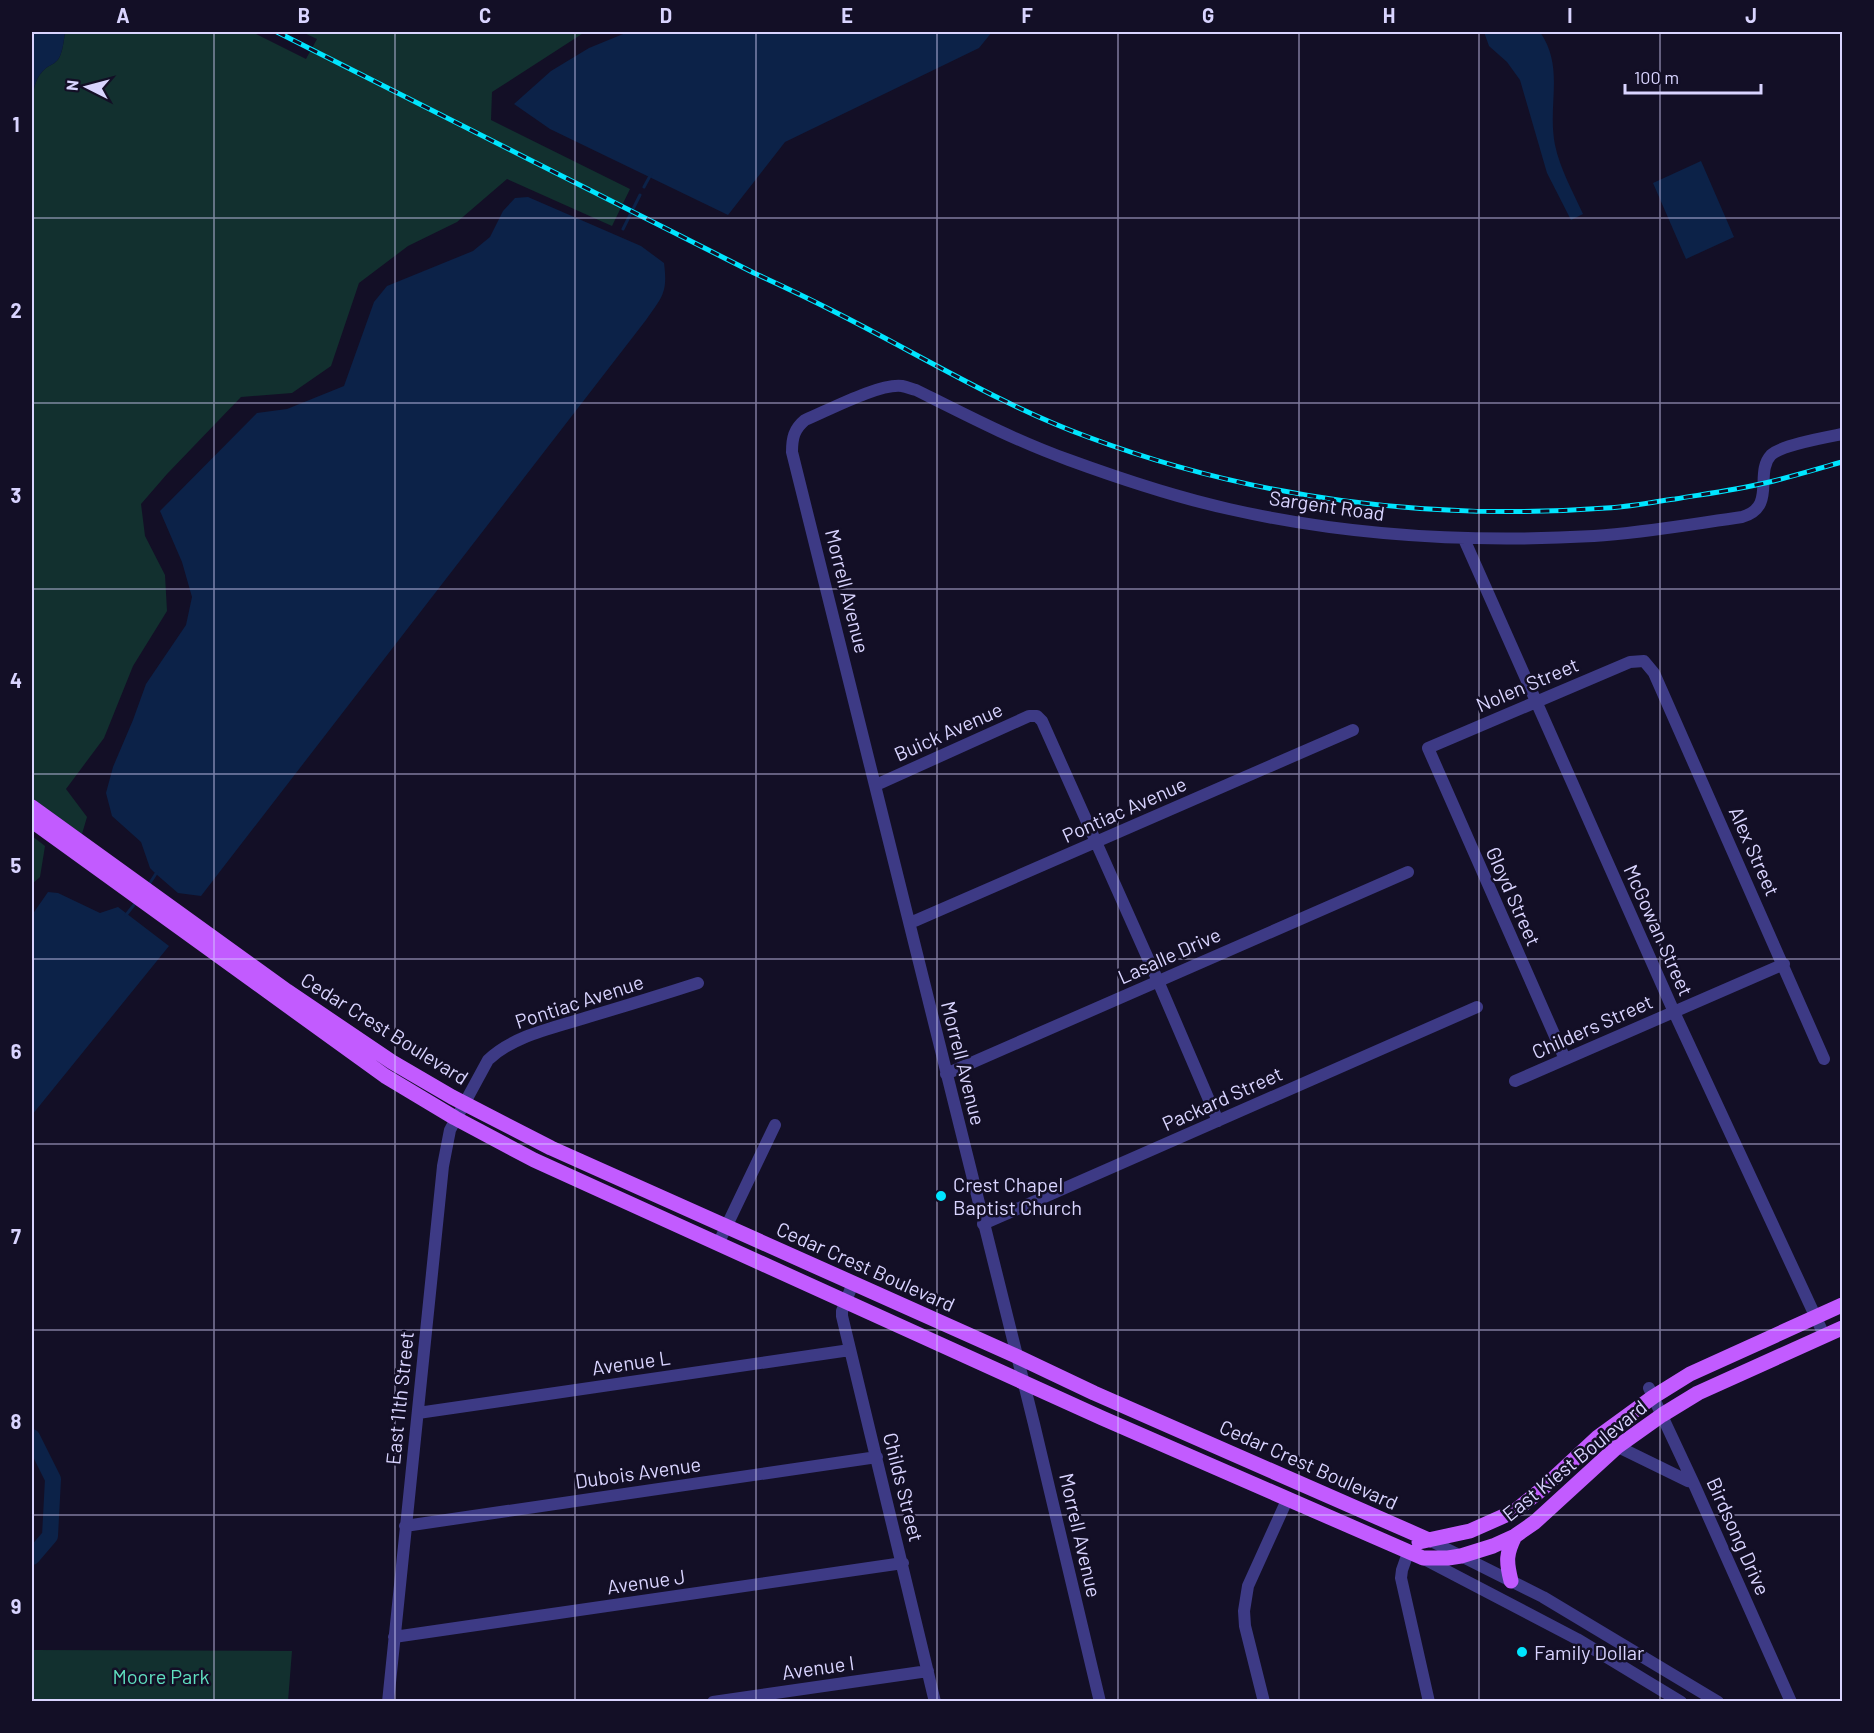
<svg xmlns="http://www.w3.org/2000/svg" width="1874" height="1733" font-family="Barlow,sans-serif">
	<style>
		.green { fill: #12302f }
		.water { fill: #0c2248 }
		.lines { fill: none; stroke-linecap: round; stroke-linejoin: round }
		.stream { stroke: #0c2248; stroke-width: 3 }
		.river { stroke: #0c2248; stroke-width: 16 }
		.minor { stroke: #3d3a85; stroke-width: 12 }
		.major { stroke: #c25bff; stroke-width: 15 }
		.rail-casing { stroke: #00e5ff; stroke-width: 5 }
		.rail { stroke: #130f26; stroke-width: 3; stroke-dasharray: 9; stroke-linecap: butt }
		.grid { fill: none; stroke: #d9d4ff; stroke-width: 1.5; stroke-opacity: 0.55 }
		.poi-dot { fill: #00e5ff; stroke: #130f26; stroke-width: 2 }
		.labels { text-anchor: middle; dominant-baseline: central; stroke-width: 5; stroke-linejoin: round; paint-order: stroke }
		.street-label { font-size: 20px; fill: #d9d4ff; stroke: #130f26 }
		.poi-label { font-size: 20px; fill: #d9d4ff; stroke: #130f26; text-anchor: start }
		.park-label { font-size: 20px; fill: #5fe0c0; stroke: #130f26 }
		.neatline { fill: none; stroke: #d9d4ff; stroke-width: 2 }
		.grid-label { font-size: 20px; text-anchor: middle; font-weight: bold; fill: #d9d4ff }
	</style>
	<rect width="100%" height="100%" fill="#130f26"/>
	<!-- green -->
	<path class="green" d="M65 32H252L306 59 317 39 302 32H585L492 92 491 120 630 189 612 226 507 179 457 222 408 246 359 283 331 366 292 393 241 397 167 474 141 504 145 536 165 575 167 611 133 666 104 738 66 789 87 817 82 834 32 798V98C34 87 36 76 46 68 52 64 57 63 60 56 63 49 64 39 65 32Z
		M32 836 45 846 40 877 32 884Z
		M32 1650 292 1651 288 1701H32Z"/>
	<!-- water -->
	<path class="water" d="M33 32H65C64 39 63 49 60 56 57 63 52 64 46 68 36 76 34 87 32 98Z
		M628 32H992L979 48 785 142 728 215 550 129 514 104 551 71 589 48Z
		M1484 32H1540C1565 68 1547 104 1555 145 1560 169 1573 192 1583 214L1571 220 1547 173 1520 80 1507 62 1489 46Z
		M1701 161 1734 237 1686 259 1653 183Z
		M528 197 641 246 664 263C668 293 662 297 646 320L201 896 178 893 156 874 150 868 141 842 112 816 106 793 113 767 133 720 146 684 186 625 192 597 182 562 160 511 257 413 287 409 344 386 374 302 387 286 473 251 490 237 503 211 515 198Z
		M48 892 58 893 100 913 118 907 169 946 32 1115V915Z"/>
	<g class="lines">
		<!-- stream -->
		<path class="stream" d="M644 187 651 174
			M623 229 640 195
			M148 886 157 872
			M126 915 137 901"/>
		<!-- river -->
		<path class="river" d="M32 1437 53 1479 50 1536 32 1557"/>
		<!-- minor -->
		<path class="minor" d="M1464 539 1674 1012 1824 1335
			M876 785 1029 716H1037L1042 721 1158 981 1218 1121
			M910 923 1353 730
			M1565 1059 1428 748 1630 662 1644 661 1654 673 1824 1059
			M946 1074 1408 872
			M1515 1081 1784 964
			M983 1224 1477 1007
			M718 1244 775 1125
			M853 1283 842 1311V1316L935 1702
			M1649 1388 1693 1482 1791 1702
			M418 1413 850 1350
			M1598 1437 1688 1481 1693 1482
			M405 1526 877 1457
			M1429 1540 1543 1597 1718 1702
			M1408 1553 1402 1570 1401 1578 1429 1702
			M1424 1559 1577 1639 1681 1702
			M394 1637 903 1563
			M388 1702 443 1166 450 1130 488 1060C514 1035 554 1028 588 1017 625 1006 661 995 698 983
			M713 1702 928 1671
			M1100 1702 1034 1424 792 452C792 438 794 429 805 420 827 411 879 383 902 386 907 387 912 389 916 390 966 415 1016 441 1069 460 1121 479 1175 497 1229 509 1348 536 1471 543 1594 536 1643 533 1693 524 1742 517 1777 507 1754 473 1771 455 1781 445 1827 437 1842 434
			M1264 1702 1245 1626 1244 1611 1248 1586 1287 1500"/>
		<!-- major -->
		<path class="major" d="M32 807 287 991 392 1062 452 1097 551 1148 1016 1356 1094 1393 1429 1540
			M32 821 385 1076 455 1118 534 1160 1102 1418 1423 1558H1448L1461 1556 1493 1546 1515 1536 1535 1522 1617 1447 1662 1415 1698 1393 1842 1328
			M1419 1542 1470 1531 1515 1511 1541 1490 1598 1437 1653 1397 1690 1374 1842 1305
			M1511 1581C1506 1561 1506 1554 1515 1536"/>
		<!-- rail casing -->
		<g class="rail-casing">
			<path id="rail" d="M277 32 754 273C780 285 806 297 831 310 917 353 998 404 1088 437 1253 499 1431 521 1606 508 1629 507 1652 502 1675 499 1705 494 1735 490 1765 483 1791 477 1817 469 1842 462"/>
		</g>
		<!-- rail -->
		<use href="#rail" class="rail"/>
	</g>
	<!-- grid -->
	<path class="grid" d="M214 32V1702M395 32V1702M575 32V1702M756 32V1702M937 32V1702M1118 32V1702M1299 32V1702M1479 32V1702M1660 32V1702M32 218H1842M32 403H1842M32 589H1842M32 774H1842M32 959H1842M32 1144H1842M32 1330H1842M32 1515H1842"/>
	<!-- markers -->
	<g class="poi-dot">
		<circle cx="941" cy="1196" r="6"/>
		<circle cx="1522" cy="1652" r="6"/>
	</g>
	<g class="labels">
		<!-- street labels -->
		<g class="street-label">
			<text transform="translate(1327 505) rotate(8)">Sargent Road</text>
			<text transform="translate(848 591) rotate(76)">Morrell Avenue</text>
			<text transform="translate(1527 684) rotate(-23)">Nolen Street</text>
			<text transform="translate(948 731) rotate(-24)">Buick Avenue</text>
			<text transform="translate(1124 809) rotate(-24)">Pontiac Avenue</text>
			<text transform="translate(1755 851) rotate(66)">Alex Street</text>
			<text transform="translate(1514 896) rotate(66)">Gloyd Street</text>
			<text transform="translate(1659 930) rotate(66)">McGowan Street</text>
			<text transform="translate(1169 955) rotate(-24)">Lasalle Drive</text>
			<text transform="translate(579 1001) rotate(-18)">Pontiac Avenue</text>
			<text transform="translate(1592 1026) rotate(-24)">Childers Street</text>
			<text transform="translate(385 1028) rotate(32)">Cedar Crest Boulevard</text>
			<text transform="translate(964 1063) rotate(76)">Morrell Avenue</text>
			<text transform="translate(1222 1098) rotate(-24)">Packard Street</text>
			<text transform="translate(866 1266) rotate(24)">Cedar Crest Boulevard</text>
			<text transform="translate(631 1362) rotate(-8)">Avenue L</text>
			<text transform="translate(399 1398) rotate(-84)">East 11th Street</text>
			<text transform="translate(1574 1460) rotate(-39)">East Kiest Boulevard</text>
			<text transform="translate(1309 1464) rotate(24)">Cedar Crest Boulevard</text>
			<text transform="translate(638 1472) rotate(-8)">Dubois Avenue</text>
			<text transform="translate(904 1487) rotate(76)">Childs Street</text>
			<text transform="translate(1081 1535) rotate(77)">Morrell Avenue</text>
			<text transform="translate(1739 1536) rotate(66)">Birdsong Drive</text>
			<text transform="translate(646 1581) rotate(-8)">Avenue J</text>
			<text transform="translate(818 1667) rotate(-8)">Avenue I</text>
		</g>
		<!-- poi labels -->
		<g class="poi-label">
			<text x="953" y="1184">Crest Chapel<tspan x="953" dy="23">Baptist Church</tspan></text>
			<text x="1534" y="1652">Family Dollar</text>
		</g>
		<!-- park labels -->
		<g class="park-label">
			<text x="161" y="1676">Moore Park</text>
		</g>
	</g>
	<!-- border -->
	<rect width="1874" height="1733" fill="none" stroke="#130f26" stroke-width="66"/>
	<!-- north arrow -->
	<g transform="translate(87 87) rotate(276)" stroke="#130f26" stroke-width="4.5" paint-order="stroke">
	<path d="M0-4.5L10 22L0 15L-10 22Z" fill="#d9d4ff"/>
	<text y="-9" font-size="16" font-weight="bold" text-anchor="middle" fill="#d9d4ff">N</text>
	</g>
	<!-- scale -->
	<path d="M1625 84v9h136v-9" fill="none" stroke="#d9d4ff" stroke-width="3"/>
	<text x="1634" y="84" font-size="18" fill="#d9d4ff" stroke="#130f26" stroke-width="4.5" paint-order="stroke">100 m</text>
	<rect x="33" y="33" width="1808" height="1667" class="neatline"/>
	<g class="grid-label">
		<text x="123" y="23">A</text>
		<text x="304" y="23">B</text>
		<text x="485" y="23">C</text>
		<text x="666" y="23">D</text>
		<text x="847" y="23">E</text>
		<text x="1027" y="23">F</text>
		<text x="1208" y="23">G</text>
		<text x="1389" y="23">H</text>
		<text x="1570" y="23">I</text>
		<text x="1751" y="23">J</text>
		<text x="16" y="132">1</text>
		<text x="16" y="318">2</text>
		<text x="16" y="503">3</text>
		<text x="16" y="688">4</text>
		<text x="16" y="873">5</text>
		<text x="16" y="1059">6</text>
		<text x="16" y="1244">7</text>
		<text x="16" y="1429">8</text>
		<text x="16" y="1614">9</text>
	</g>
</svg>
